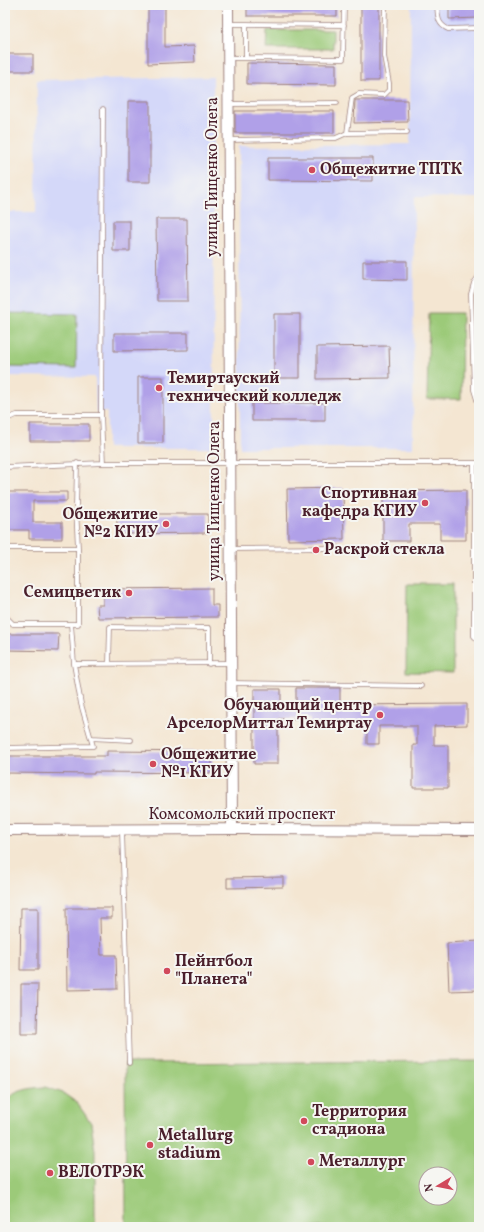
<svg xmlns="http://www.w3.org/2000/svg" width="484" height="1232" font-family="Vollkorn,serif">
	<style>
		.built { fill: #d4d8f9 }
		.green { fill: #9cca79; stroke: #737452; fill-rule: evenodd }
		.building { fill: #b0a0e8 }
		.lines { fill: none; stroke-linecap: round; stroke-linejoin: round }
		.service-casing { stroke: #9f827e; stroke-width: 5.5 }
		.tertiary-casing { stroke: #9f827e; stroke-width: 12 }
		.service { stroke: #fff; stroke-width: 4 }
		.tertiary { stroke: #fff; stroke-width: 10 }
		.poi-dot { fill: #d1495b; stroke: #f6f6f2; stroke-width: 1.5 }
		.labels { text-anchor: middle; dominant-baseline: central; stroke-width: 4; stroke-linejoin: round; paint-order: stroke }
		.poi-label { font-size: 16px; font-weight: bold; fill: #4a1f2b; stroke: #f6f6f2; text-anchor: start }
		.street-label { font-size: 16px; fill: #4a1f2b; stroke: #f6f6f2 }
	</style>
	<rect width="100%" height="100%" fill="#f6f6f2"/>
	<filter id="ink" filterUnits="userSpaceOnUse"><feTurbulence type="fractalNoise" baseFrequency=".025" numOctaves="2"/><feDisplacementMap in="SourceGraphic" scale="8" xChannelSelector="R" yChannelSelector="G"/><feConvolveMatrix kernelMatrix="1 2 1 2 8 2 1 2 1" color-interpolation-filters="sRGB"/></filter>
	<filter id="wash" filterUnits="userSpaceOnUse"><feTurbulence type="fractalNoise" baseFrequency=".012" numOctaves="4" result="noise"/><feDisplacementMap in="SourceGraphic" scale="16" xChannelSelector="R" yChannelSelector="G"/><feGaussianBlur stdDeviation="0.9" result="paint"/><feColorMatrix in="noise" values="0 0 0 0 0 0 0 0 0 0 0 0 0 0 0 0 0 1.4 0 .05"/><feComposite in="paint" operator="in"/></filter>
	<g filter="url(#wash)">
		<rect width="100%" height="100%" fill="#f4e6d2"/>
		<!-- built -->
		<path class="built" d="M411 5H479V198L414 197 413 448H240L239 146 410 144Z
			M213 77 214 448H107V412H96L95 377 5 376V212H36L37 80Z"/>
		<!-- green -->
		<path class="green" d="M267 30H333V49H266Z
			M5 313 77 314 76 368 5 367Z
			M429 313H462L461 399H427Z
			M407 584H453V673L406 672Z
			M479 1061V1227H126L125 1063ZM426 1174H450V1198H426Z
			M45 1087 63 1093 77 1103 91 1123 95 1151V1227H5V1100C17 1090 29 1088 45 1087Z"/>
		<g id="blocks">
			<!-- building -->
			<path class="building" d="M148 5H165V47L194 46 195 62 148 64Z
				M247 5H337V16H247Z
				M361 5H379V81H361Z
				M449 5H479V18L449 19Z
				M5 54H33V71H5Z
				M247 63 336 64V85L247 84Z
				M355 100H407L408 122 354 123Z
				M128 101H150V182H128Z
				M235 111H334V133H235Z
				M268 158H373V181L268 180Z
				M156 219H187L188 301H157Z
				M113 221H130V251H113Z
				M363 261H407V280L363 279Z
				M274 314H300V378H274Z
				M114 333H188V350L114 351Z
				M389 346 390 378 317 379V347Z
				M138 377H163V443H138Z
				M252 403H325V421H252Z
				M30 424H89V441H30Z
				M343 488 344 539 288 540 287 489Z
				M466 490V540H440V524H409V541H383V491Z
				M5 492H67V501H33V522H62V539H29V530H5Z
				M117 514H208V533L117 534Z
				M212 588V605H218V617L98 618 97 605H103V589Z
				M5 634H59L58 651 5 650Z
				M296 688H340V705L467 704V725L434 726V745H448V788H413V745H417V726H379V744H367V726L310 727V719H278V764H254V689H281V704H296Z
				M107 751 212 752V773L94 772V774L5 773V756H107Z
				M283 877V887L227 888V878Z
				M21 908H38V970H20Z
				M66 908H112V918H100L101 955H116L117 989 67 990Z
				M479 941V990L449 991 447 943Z
				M21 984H38L37 1034H21Z"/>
		</g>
	</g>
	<g filter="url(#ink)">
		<use href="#blocks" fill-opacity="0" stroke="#9f827e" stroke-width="1"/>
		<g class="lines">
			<!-- service casing -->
			<g class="service-casing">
				<path id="service" d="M437 5C438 16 437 24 448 29L479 28
					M229 24H246
					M344 25 246 24V58L343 59 344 5
					M228 58H246
					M229 104 337 103
					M347 133 352 98 359 94 384 95 389 90V83L384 56 385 5
					M229 140 336 138 347 133 407 132
					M479 276 474 283 471 294 474 390 479 406
					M101 415 103 109
					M5 419 17 415H101L103 463
					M474 463V636L479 641
					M5 467 103 463H479
					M5 548H78L76 507 77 463
					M231 549 338 548
					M5 616 13 624H78V548
					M109 663 110 627 209 628V664
					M74 664 231 663
					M232 683 421 686
					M91 738 131 740
					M5 748 93 746 81 704 74 664 71 624
					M122 830 129 1063"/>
			</g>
			<!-- tertiary casing -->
			<g class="tertiary-casing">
				<path id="tertiary" d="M228 5 232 829
					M5 830 232 829 479 830"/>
			</g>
			<!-- service -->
			<use href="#service" class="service"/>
			<!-- tertiary -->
			<use href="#tertiary" class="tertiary"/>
		</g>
	</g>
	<!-- markers -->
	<g class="poi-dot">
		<circle cx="312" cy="170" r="4"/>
		<circle cx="159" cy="388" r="4"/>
		<circle cx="425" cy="503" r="4"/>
		<circle cx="166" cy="524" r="4"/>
		<circle cx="316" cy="550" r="4"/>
		<circle cx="129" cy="593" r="4"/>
		<circle cx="380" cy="715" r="4"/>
		<circle cx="153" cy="764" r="4"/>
		<circle cx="167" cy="971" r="4"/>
		<circle cx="304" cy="1121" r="4"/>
		<circle cx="150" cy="1145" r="4"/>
		<circle cx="311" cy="1162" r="4"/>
		<circle cx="50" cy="1173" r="4"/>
	</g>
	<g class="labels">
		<!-- poi labels -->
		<g class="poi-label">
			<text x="320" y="170">Общежитие ТПТК</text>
			<text x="167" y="379">Темиртауский<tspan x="167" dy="18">технический колледж</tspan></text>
			<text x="417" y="494" text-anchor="end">Спортивная<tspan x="417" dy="18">кафедра КГИУ</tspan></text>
			<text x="158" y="515" text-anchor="end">Общежитие<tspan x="158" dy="18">№2 КГИУ</tspan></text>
			<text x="324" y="550">Раскрой стекла</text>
			<text x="121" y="593" text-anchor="end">Семицветик</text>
			<text x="372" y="706" text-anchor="end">Обучающий центр<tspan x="372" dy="18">АрселорМиттал Темиртау</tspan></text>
			<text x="161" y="755">Общежитие<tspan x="161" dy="18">№1 КГИУ</tspan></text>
			<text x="175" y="962">Пейнтбол<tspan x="175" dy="18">"Планета"</tspan></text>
			<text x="312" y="1112">Территория<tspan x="312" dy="18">стадиона</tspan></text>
			<text x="158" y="1136">Metallurg<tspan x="158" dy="18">stadium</tspan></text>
			<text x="319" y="1162">Металлург</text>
			<text x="58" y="1173">ВЕЛОТРЭК</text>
		</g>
		<!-- street labels -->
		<g class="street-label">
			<text transform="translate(213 177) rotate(-90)">улица Тищенко Олега</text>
			<text transform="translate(215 501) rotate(-90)">улица Тищенко Олега</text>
			<text x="242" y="815">Комсомольский проспект</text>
		</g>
	</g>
	<!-- margin -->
	<rect width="484" height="1232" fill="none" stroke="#f6f6f2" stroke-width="20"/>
	<!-- north arrow -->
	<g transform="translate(438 1186) rotate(260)"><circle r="19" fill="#f6f6f2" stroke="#b1a0a2"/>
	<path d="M0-3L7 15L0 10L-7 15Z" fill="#d1495b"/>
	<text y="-6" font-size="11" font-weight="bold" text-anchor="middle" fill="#4a1f2b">N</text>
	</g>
</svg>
